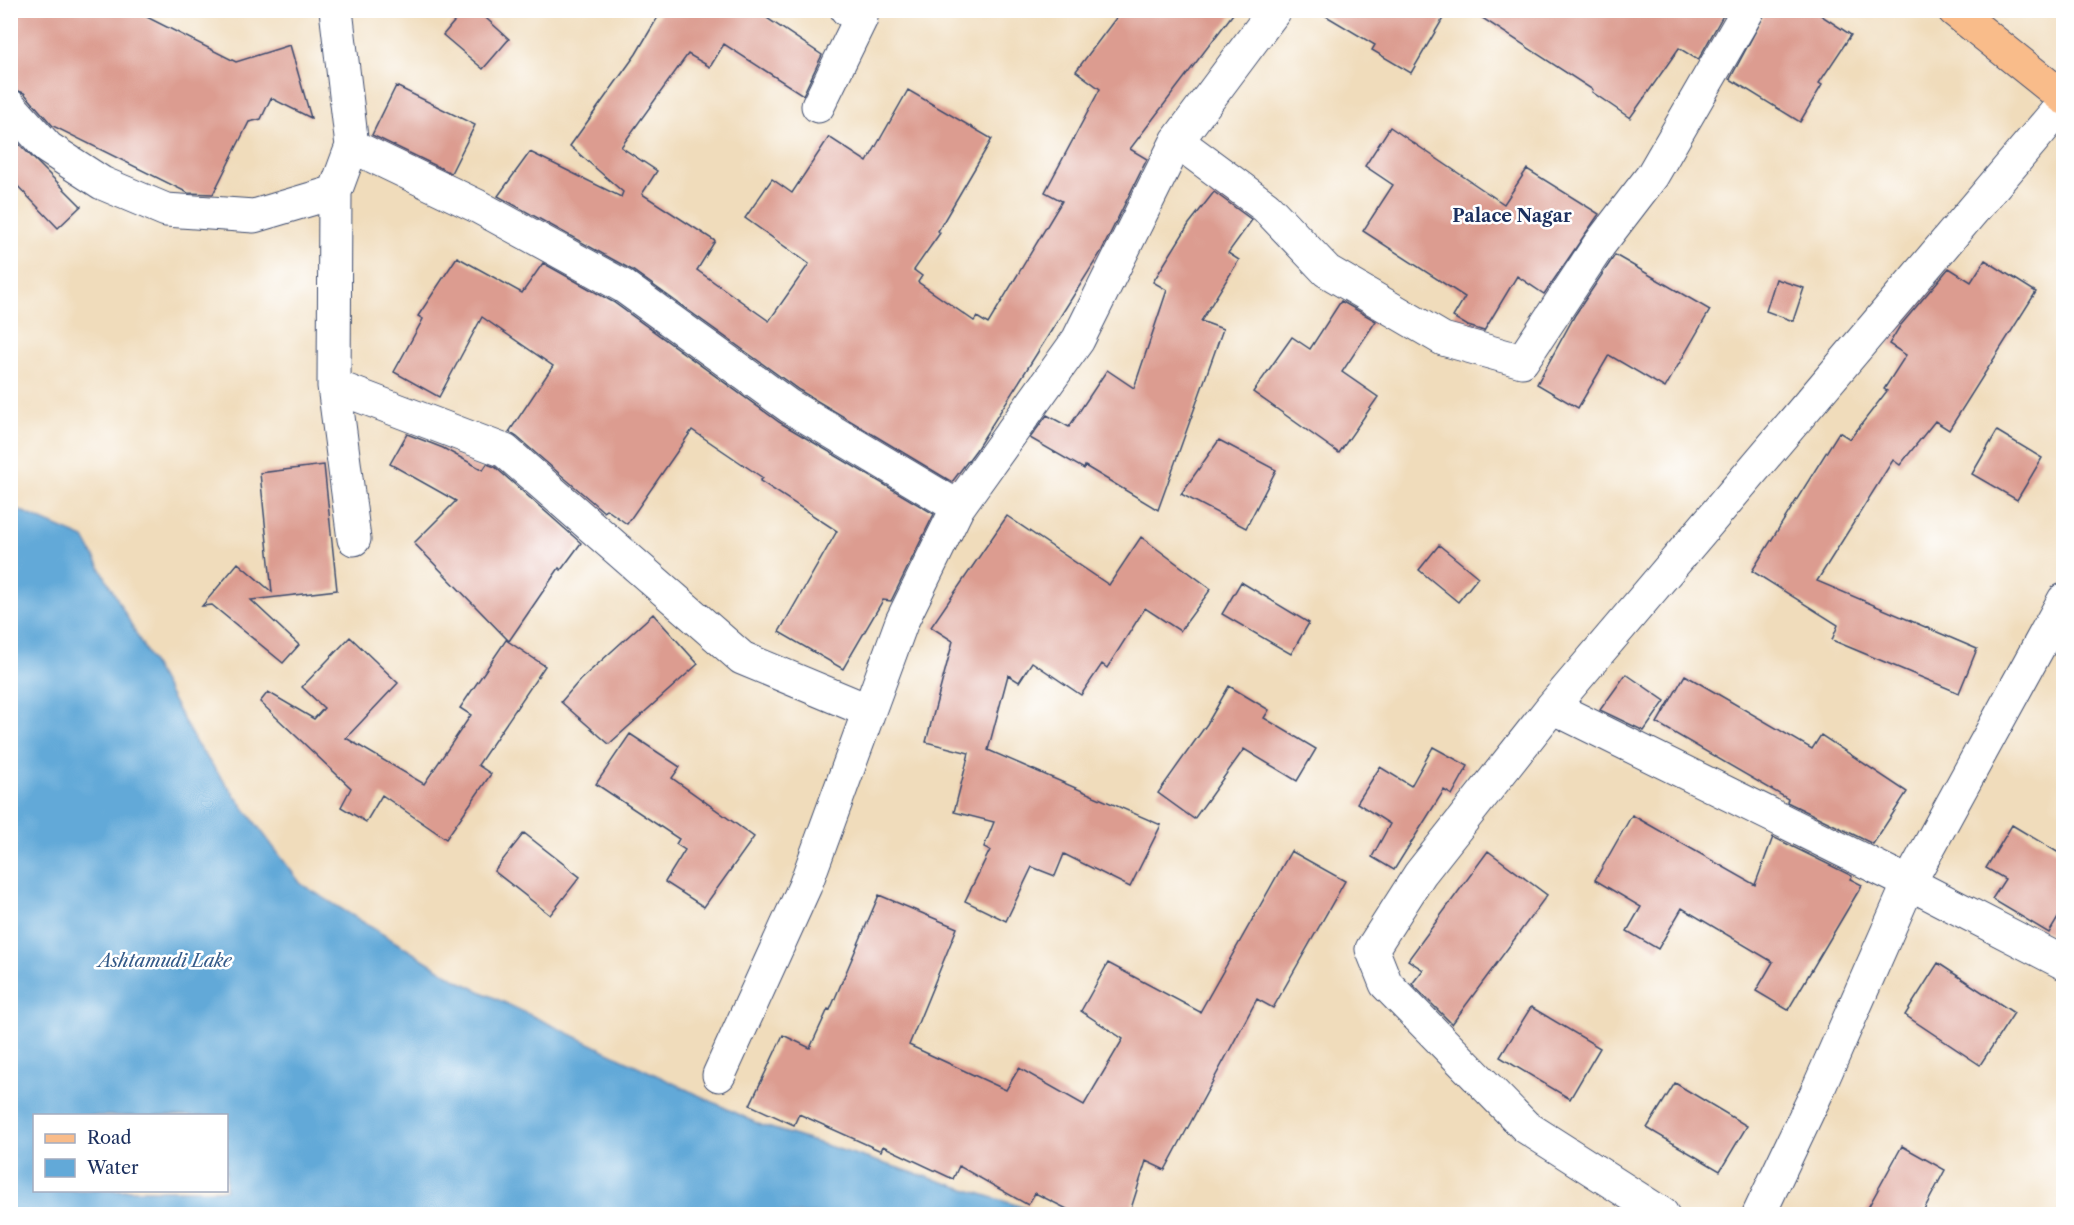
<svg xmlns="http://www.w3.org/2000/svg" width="2074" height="1225" font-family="'Libre Caslon Text',serif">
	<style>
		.water { fill: #62a9d8; stroke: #3e6c9b; stroke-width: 1.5; fill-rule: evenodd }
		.building { fill: #dc9c90 }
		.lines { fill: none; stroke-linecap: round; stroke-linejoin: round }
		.minor-casing { stroke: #3b496c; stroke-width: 35 }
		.primary-casing { stroke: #3b496c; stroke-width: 35 }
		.minor { stroke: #fff; stroke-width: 33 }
		.primary { stroke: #f9bc8a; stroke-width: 33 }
		.labels { text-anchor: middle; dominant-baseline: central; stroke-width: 5; stroke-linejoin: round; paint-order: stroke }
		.neighbourhood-label { font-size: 18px; font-weight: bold; fill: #1b2f5e; stroke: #fff }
		.water-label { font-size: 18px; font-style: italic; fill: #345a89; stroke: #fff }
	</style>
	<rect width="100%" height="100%" fill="#fff"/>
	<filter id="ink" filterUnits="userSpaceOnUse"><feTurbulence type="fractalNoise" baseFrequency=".0167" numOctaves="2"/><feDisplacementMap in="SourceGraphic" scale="12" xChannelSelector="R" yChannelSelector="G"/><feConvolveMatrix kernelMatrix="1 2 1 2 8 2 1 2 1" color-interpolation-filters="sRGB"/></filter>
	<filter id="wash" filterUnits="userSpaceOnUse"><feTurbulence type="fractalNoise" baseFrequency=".008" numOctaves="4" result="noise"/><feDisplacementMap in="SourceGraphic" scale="24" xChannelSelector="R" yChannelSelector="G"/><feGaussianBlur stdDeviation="1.35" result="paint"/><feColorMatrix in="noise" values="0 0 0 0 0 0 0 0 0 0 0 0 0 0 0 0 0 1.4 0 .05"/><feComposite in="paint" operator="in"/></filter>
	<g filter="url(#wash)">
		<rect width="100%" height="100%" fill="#f0dcbb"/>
		<!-- water -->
		<path class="water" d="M14 508 84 538 197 745 301 884 457 980 761 1125 1045 1214H11L10 510ZM34 1116H226V1190H34Z"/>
		<g id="blocks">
			<!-- building -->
			<path class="building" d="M10 10H133L236 62 290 45 311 118 271 98 261 119 249 122 213 194 188 193 53 126 24 93 10 88Z
				M464 10H477L509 39 483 69 443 35Z
				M662 10H755L822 55 803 95 724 44 710 67 688 54 621 147 657 171 642 194 715 241 697 270 769 321 809 264 745 218 772 179 792 193 829 137 867 162 908 90 992 139 938 231 940 233 914 270 922 276 918 282 974 321 977 317 988 324 1062 201 1045 192 1100 89 1076 71 1122 10H1236L1130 149 1147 159 1101 252 976 450 952 482 799 390 632 270 498 196 530 152 621 197 623 192 570 146 636 54Z
				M1316 10H1448L1411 73 1372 50 1375 45Z
				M1470 10H1726L1698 60 1679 48 1630 118 1592 92 1593 90Z
				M1767 10H1813L1851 35 1819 83 1822 85 1800 122 1730 79Z
				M396 86 475 125 451 173 372 135Z
				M1390 127 1504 204 1527 169 1599 214 1544 294 1517 276 1484 331 1468 326 1453 317 1465 297 1363 231 1393 185 1365 166Z
				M10 135 81 206 58 228 10 178Z
				M1214 192 1252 220 1228 253 1239 260 1201 321 1223 329 1158 510 1085 466 1084 469 1030 438 1047 415 1069 427 1107 370 1134 388 1167 290 1153 282 1189 224Z
				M1615 255 1710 310 1665 388 1609 355 1578 408 1537 384 1575 315Z
				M457 257 522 293 543 263 613 302 779 422 934 514 891 601 883 600 843 669 779 632 837 531 760 481 763 478 692 430 627 524 606 509 604 512 517 437 509 432 553 366 482 317 439 397 394 372 423 319 418 316Z
				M1985 260 2036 292 1949 430 1935 421 1900 465 1893 460 1817 581 1977 649 1959 693 1832 640 1838 625 1752 571 1839 432 1850 439 1887 391 1884 389 1906 355 1889 344 1900 326 1949 268 1971 282Z
				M1776 279 1804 288 1793 321 1766 311Z
				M1341 301 1376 321 1342 372 1378 397 1339 453 1253 392 1292 337 1310 349Z
				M1997 431 2042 458 2017 500 1972 474Z
				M407 434 443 448 483 470 487 464 495 467 581 543 561 570 559 568 509 641 414 543 456 501 390 464Z
				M1219 440 1276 470 1246 528 1181 494Z
				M324 465 337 590 251 600 299 645 283 663 212 605 202 606 238 563 272 592 260 473Z
				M1007 516 1109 585 1141 537 1211 589 1180 631 1145 608 1107 668 1102 664 1081 695 1032 662 1019 682 1008 675 988 750 1161 825 1130 887 1064 854 1055 876 1032 867 1006 921 965 901 990 850 984 847 994 822 954 812 969 753 926 742 953 641 931 627Z
				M1439 545 1478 577 1458 602 1419 570Z
				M1241 582 1309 623 1291 654 1222 614Z
				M653 614 698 664 609 744 561 702 580 680Z
				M350 637 398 683 346 738 424 784 471 715 460 708 506 640 545 666 478 765 491 774 446 839 382 795 366 822 341 807 351 788 260 702 268 692 314 719 324 708 302 687Z
				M1626 674 1665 701 1644 731 1600 710Z
				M1685 675 1812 749 1821 735 1907 792 1873 844 1787 802 1788 799 1657 723Z
				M1229 686 1269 710 1264 718 1316 749 1297 781 1244 749 1194 819 1158 793 1207 724Z
				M630 734 680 767 672 778 754 837 704 907 665 882 685 850 676 844 679 839 596 784Z
				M1433 747 1468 766 1452 795 1444 790 1394 870 1372 857 1390 824 1357 803 1380 767 1411 786Z
				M1632 815 1755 885 1773 837 1852 876 1850 879 1862 885 1788 1010 1756 991 1773 962 1682 908 1658 949 1627 931 1641 907 1595 880Z
				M2012 825 2064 856V908L2049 933 1992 899 2005 879 1986 868Z
				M524 833 580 877 550 915 494 871Z
				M1291 851 1345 881 1273 1008 1257 999 1165 1170 1146 1161 1129 1215H1079L1035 1193 1028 1205 959 1166 953 1179 883 1146 881 1151 799 1114 794 1125 750 1105 783 1035 810 1048 828 1009 830 1010 879 895 957 928 909 1045 1006 1090 1019 1068 1084 1105 1123 1039 1081 1011 1108 963 1200 1012Z
				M1488 851 1547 895 1452 1024 1412 984 1423 970 1408 960Z
				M1938 963 2014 1013 1980 1065 1905 1015Z
				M1531 1007 1600 1048 1570 1099 1500 1057Z
				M1675 1083 1747 1126 1720 1171 1647 1128Z
				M1902 1146 1945 1170 1921 1215H1864Z"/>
		</g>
	</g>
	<g filter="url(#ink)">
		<use href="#blocks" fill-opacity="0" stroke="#3b496c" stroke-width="1.5"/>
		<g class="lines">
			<!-- minor casing -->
			<g class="minor-casing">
				<path id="minor" d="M336 10 352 146 335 192 334 386 354 539
					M10 106 48 148 102 183 166 210 254 216 335 192
					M818 106 861 18 847 10
					M1177 141 1266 207 1327 271 1443 339 1522 361 1599 245 1652 176 1748 10
					M352 146 477 206 623 286 789 406 958 507
					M334 386 505 451 742 658 869 711 902 621 958 507 1078 340 1177 141 1275 10
					M1552 707 1909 883 2064 963
					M719 1075 805 886 869 711
					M1662 1214 1526 1127 1386 984 1372 949 1420 874 1552 707 2064 103
					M1759 1214 1817 1092 1909 883 2064 600"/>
			</g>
			<!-- primary casing -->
			<g class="primary-casing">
				<path id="primary" d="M1954 10 2064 98"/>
			</g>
			<!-- minor -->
			<use href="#minor" class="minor"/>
			<!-- primary -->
			<use href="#primary" class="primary"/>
		</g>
	</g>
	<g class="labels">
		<!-- neighbourhood labels -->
		<g class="neighbourhood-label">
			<text x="1512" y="216">Palace Nagar</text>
		</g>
		<!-- water labels -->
		<g class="water-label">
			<text x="165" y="961">Ashtamudi Lake</text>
		</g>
	</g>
	<!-- margin -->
	<rect width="2074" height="1225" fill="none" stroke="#fff" stroke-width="36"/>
	<!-- legend -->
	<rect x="33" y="1114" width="195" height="78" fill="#ffffff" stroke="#a4acbf" stroke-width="1.5"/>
	<rect x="45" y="1134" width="30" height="9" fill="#f9bc8a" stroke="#a4acbf" stroke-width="1.5"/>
	<text x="87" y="1144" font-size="18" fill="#1b2f5e">Road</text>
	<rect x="45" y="1159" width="30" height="18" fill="#62a9d8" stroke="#a4acbf" stroke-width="1.5"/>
	<text x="87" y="1174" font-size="18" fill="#1b2f5e">Water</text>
</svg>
